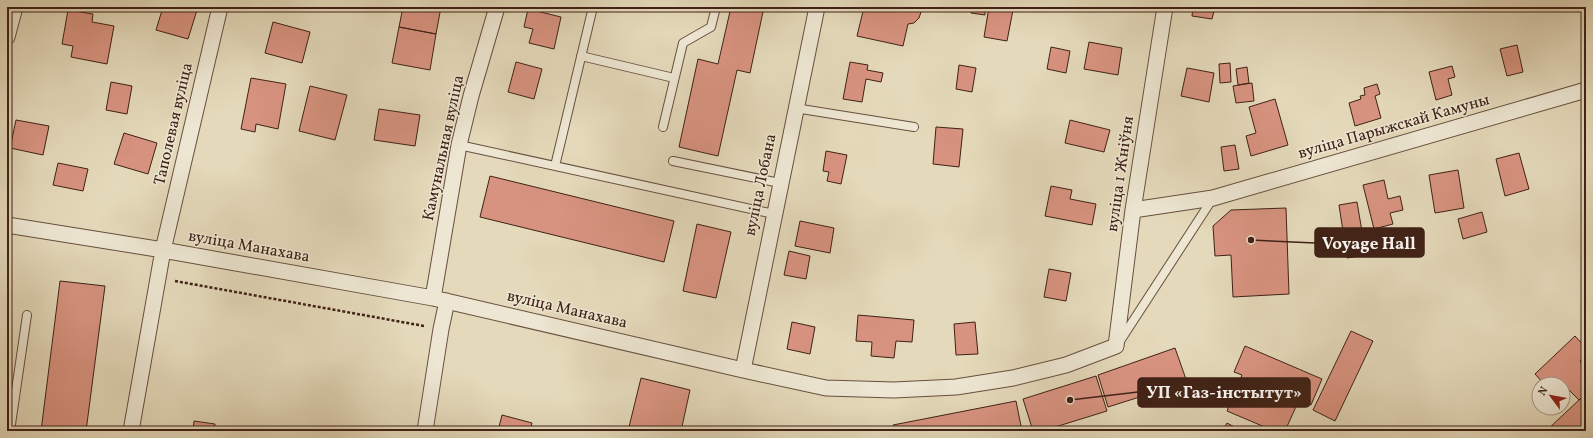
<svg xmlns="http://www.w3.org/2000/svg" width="1593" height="438" font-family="Vollkorn,serif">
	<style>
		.building { fill: #d89380; stroke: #3f2116 }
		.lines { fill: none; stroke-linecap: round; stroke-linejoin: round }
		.lane-casing { stroke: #684f3f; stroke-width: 10 }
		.street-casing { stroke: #684f3f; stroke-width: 17 }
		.path { stroke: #3f2116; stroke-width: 2.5; stroke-dasharray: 3 2; stroke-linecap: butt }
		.lane { stroke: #ede6d2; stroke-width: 8 }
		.street { stroke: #ede6d2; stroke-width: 15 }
		.labels { text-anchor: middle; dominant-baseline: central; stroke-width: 3; stroke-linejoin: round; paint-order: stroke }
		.street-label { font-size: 16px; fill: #3f2116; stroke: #ede6d2 }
		.leader { fill: none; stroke: #3f2116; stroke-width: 1.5 }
		.callout-dot { fill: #3f2116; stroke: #ede6d2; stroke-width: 1.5 }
		.callout { fill: #3f2116; stroke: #3f2116; stroke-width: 1.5 }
		.callout-label { font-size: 17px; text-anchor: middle; font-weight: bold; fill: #fff }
	</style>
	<rect width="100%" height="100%" fill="#e4d9ba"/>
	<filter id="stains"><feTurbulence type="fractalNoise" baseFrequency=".005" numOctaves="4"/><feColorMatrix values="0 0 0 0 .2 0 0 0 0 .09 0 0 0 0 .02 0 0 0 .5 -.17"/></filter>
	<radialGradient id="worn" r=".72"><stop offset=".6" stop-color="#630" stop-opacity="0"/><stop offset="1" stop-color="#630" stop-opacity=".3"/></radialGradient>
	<!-- building -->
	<path class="building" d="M163 7H186L197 10 188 39 156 30Z
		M295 7H310L309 11Z
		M403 7H441L436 34 399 27Z
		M731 7H764L750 73 737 70 718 156 679 147 698 59 718 64Z
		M864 7H914L921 12 919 18 914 23 908 24 903 46 857 36Z
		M971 7H985V15L971 13Z
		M989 7 1013 10 1007 41 984 37Z
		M1193 7H1215L1212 19 1192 16Z
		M528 9 561 17 554 49 529 43 533 29 524 27Z
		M68 10 93 14 92 22 114 26 107 64 71 57 73 46 62 44Z
		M273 22 310 32 302 63 265 53Z
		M399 27 436 34 430 70 392 63Z
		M1089 42 1122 48 1118 75 1084 69Z
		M1517 45 1523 72 1507 76 1500 49Z
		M1051 47 1070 51 1066 73 1047 69Z
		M516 62 542 69 534 99 508 92Z
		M850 62 868 65 867 70 883 73 881 82 866 79 862 102 843 99Z
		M1230 63 1231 82 1220 83 1219 64Z
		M959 65 976 68 972 92 956 89Z
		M1452 66 1455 77 1448 79 1452 95 1436 100 1429 72Z
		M1247 67 1249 83 1238 85 1236 69Z
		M1187 68 1214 73 1209 102 1181 96Z
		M251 78 286 84 278 129 256 124 255 132 241 129Z
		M111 82 132 86 127 114 106 110Z
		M1252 83 1254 101 1236 103 1233 86Z
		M1377 84 1380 94 1375 96 1381 118 1355 126 1349 103 1361 99 1360 96 1365 95 1364 88Z
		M310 86 347 95 335 140 299 131Z
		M1275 99 1288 145 1251 156 1246 136 1256 133 1249 107Z
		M379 109 420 115 415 146 374 140Z
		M16 120 49 126 43 155 10 148Z
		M1070 120 1110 130 1104 152 1065 143Z
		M936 127 963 129 959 167 933 164Z
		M124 133 157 143 148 174 114 164Z
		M1235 145 1239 169 1224 171 1221 147Z
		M826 151 847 155 841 184 827 181 829 172 823 171Z
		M1519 153 1529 189 1505 196 1496 159Z
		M58 163 88 169 83 191 53 185Z
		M1458 170 1464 208 1435 213 1429 175Z
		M490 176 674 221 664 262 480 217Z
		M1384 180 1388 199 1400 196 1403 210 1390 213 1393 224 1374 229 1363 185Z
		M1051 186 1072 190 1070 199 1096 204 1092 225 1045 216Z
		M1357 202 1366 255 1347 258 1339 205Z
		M1286 208 1289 294 1233 297 1231 255 1215 256 1213 226 1231 210Z
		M1482 212 1487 232 1463 239 1458 219Z
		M800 221 834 228 830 253 795 246Z
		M697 224 731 232 716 298 683 291Z
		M789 251 810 256 806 279 784 275Z
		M1049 269 1071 273 1066 301 1044 297Z
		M60 281 105 286 86 431H41Z
		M858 315 914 320 912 342 896 341 894 358 871 356 872 342 856 341Z
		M792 322 815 327 810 354 787 349Z
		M975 322 978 354 956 355 954 324Z
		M1351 331 1373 341 1335 421 1313 410Z
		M1575 336 1586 348V355L1580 361 1586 368V394L1579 400 1560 381 1557 384H1544L1535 374Z
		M1245 346 1322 379 1311 405 1299 400 1285 431H1274L1227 411 1242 375 1234 372Z
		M1175 348 1187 382 1108 407 1098 375Z
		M1096 376 1107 411 1042 431H1033L1023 399Z
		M641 378 690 390 681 431H628Z
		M1586 394V431H1546L1579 400Z
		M1016 401 1022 431H894L893 425Z
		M502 415 532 423 530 431H498Z
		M194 421 215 424 214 431H193Z
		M1227 423 1242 431H1222Z"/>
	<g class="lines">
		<!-- lane casing -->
		<g class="lane-casing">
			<path id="lane" d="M581 56 674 78
				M795 108 914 127
				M663 127 683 43 711 27 716 7
				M459 145 774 214
				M673 161 780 183
				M555 166 592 11
				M1120 341 1213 198
				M10 431 27 315"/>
		</g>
		<!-- street casing -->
		<g class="street-casing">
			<path id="street" d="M7 37 15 7
				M1133 210 1213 198 1586 90
				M7 225 163 250 433 298 743 370 826 388 894 390 956 387 1013 378 1066 365 1116 346 1133 210 1165 7
				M433 298 459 145 471 96 497 7
				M743 370 817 7
				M131 431 163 250 220 7
				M425 431 441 329 447 301"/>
		</g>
		<!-- path -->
		<path class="path" d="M175 281 424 326"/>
		<!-- lane -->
		<use href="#lane" class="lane"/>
		<!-- street -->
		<use href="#street" class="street"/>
	</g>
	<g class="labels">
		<!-- street labels -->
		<g class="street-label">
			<text transform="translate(174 124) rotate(-77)">Таполевая вуліца</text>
			<text transform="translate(1394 127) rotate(-16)">вуліца Парыжскай Камуны</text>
			<text transform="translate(444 148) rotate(-78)">Камунальная вуліца</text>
			<text transform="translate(1121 174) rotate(-82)">вуліца 1 Жніўня</text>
			<text transform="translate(761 185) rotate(-78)">вуліца Лобана</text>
			<text transform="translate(249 247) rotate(10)">вуліца Манахава</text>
			<text transform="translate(567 310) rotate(13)">вуліца Манахава</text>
		</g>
	</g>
	<!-- callouts -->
	<path class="leader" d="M1251 240L1315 243M1070 400L1138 392"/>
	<g class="callout-dot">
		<circle cx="1251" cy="240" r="4"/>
		<circle cx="1070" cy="400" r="4"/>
	</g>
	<g class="callout">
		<rect x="1315" y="228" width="109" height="29" rx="4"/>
		<rect x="1138" y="378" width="172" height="29" rx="4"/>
	</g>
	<g class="callout-label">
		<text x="1369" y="249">Voyage Hall</text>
		<text x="1224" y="398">УП «Газ-інстытут»</text>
	</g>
	<!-- margin -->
	<rect width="1593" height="438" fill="none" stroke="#e4d9ba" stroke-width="24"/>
	<rect x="8" y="8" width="1577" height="422" fill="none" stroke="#3f2116" stroke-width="2"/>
	<rect x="12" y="12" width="1569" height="414" fill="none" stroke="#3f2116"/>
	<!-- north arrow -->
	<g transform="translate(1551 396) rotate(302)"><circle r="19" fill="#ede6d2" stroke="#a79787"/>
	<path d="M0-3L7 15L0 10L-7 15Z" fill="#8f2418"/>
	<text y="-6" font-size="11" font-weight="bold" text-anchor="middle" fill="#3f2116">N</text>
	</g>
	<rect width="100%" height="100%" filter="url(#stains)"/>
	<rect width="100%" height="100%" fill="url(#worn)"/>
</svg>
